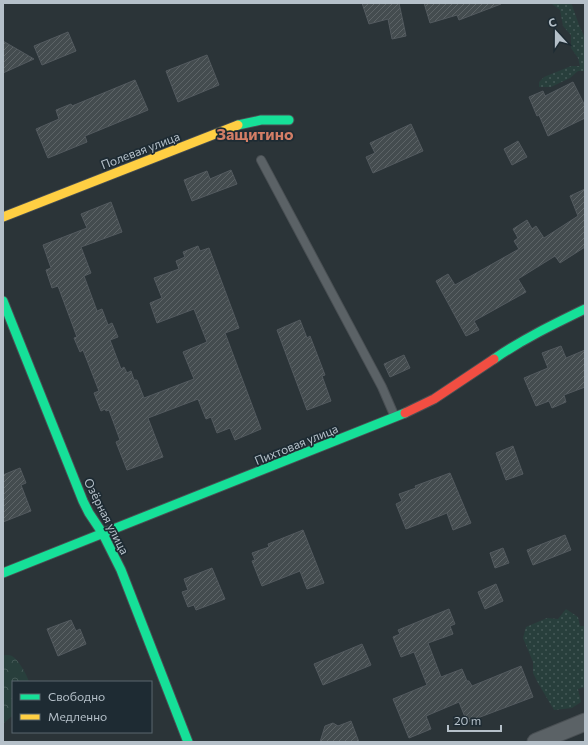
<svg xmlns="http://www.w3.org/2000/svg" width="588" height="745" font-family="Commissioner,sans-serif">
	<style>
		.grass { fill: url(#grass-dots) }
		.forest { fill: url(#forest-crowns) }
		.building { fill: url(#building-hatch); stroke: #535a5f }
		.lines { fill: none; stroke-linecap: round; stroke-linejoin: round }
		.lane-casing { stroke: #494f53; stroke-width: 10 }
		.street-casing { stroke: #494f53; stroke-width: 19 }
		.fast-casing { stroke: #494f53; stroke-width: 11 }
		.slow-casing { stroke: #494f53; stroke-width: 11 }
		.jam-casing { stroke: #494f53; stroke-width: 11 }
		.lane { stroke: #5b6266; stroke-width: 8 }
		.street { stroke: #5b6266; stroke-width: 17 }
		.fast { stroke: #16e098; stroke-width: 9 }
		.slow { stroke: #ffcf43; stroke-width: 9 }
		.jam { stroke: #f24e42; stroke-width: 9 }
		.labels { text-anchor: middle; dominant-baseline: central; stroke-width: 3.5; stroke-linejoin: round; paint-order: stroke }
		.street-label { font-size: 12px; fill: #b5c0c9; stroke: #1e2b33 }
		.district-label { font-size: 16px; font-weight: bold; fill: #d37e66; stroke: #1e2b33 }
	</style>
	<defs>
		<pattern id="grass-dots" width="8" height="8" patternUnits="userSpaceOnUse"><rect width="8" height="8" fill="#283f3c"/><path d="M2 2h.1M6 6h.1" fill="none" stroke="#455957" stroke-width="1.8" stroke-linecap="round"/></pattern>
		<pattern id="forest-crowns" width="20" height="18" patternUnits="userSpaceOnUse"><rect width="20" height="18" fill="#283f3c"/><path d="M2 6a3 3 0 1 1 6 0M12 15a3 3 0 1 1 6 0" fill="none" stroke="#455957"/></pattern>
		<pattern id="building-hatch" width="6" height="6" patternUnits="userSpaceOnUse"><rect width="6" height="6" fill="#444c4f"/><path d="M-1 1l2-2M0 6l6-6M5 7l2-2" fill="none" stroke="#5d6467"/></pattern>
	</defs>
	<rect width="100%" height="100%" fill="#2b3438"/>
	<!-- grass -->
	<path class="grass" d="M553 3H571L572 5 579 25 585 38V71H578L570 78 551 87H539V82L544 77 571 66H580L578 58 571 48V35L563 26 560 10 552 4Z
		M566 609 578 617 580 626H585V687L578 689 581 702 572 708 554 710 538 683 533 673V662L523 638 526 627 547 618 558 619Z"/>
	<!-- forest -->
	<path class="forest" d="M5 655C6 655 11 655 12 656 19 660 27 675 29 682H13V715L3 724V656Z"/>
	<!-- building -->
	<path class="building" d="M362 3H399L406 36 392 39 388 19 369 24Z
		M424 3H501V4L459 20 457 15 430 23Z
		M68 32 76 51 42 65 34 46Z
		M3 41 34 59 3 73Z
		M207 55 219 85 178 102 166 71Z
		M135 80 148 110 85 136 87 142 48 158 36 129 59 119 56 110 71 104 72 106Z
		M573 82 585 106V118L548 136 539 115 537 116 529 97 543 91 545 96Z
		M411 124 423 151 373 173 366 157 375 153 370 143Z
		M518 141 527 157 512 165 504 149Z
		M231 170 237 184 192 201 184 180 207 171 210 179Z
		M585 189V247L560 263 555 256 518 279 526 292 474 321 479 330 466 336 436 281 448 274 455 285 519 249 514 241 518 238 513 229 527 220 532 229 536 226 544 238 578 216 570 196Z
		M111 202 122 232 81 247 91 273 84 276 97 311 102 309 108 325 112 323 118 337 110 340 121 369 124 367 127 373 131 371 134 380H137L144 398 194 379 183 352 207 342 194 309 157 323 150 303 162 298 154 278 179 269 176 261 185 257 183 252 198 246 200 251 209 248 239 328 225 333 261 429 235 440 230 428 217 433 211 417 206 419 198 399 148 418 163 457 127 470 116 442 120 440 109 410 106 411 105 409 101 411 94 393 99 391 83 350 80 352 74 338 77 337 58 286 52 288 46 270 51 268 43 245 87 228 81 214Z
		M300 320 307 338 310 336 325 375 322 376 331 401 307 410 277 330Z
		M561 346 566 358 585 350V387L564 395 566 402 552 408 549 401 536 406 524 378 548 368 542 353Z
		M404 355 410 368 390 377 384 364Z
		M513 446 523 474 506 480 496 453Z
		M20 468 26 483 21 485 31 511 3 522V475Z
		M450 473 471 523 453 530 447 513 406 529 396 504 402 501 399 494 416 488 415 486Z
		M303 530 324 583 307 589 300 571 262 586 252 561 255 560 252 553 269 547 268 544Z
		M565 535 571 550 533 565 527 550Z
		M503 548 509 563 495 568 490 553Z
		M212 568 225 599 196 610 194 605 188 607 182 592 188 590 184 579Z
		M496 584 503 601 485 609 478 592Z
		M449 609 455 624 450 626 453 634 428 643 441 677 462 669 467 681H469L472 686 521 666 533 697 467 722 459 702 426 716 431 729 409 738 393 699 427 685 414 652 401 657 393 637 400 634 398 630Z
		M71 620 76 631 80 629 86 644 58 656 47 629Z
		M362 644 371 665 323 685 314 664Z
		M351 721 359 742H320L325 726 333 723 338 726Z"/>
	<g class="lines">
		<!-- lane casing -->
		<g class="lane-casing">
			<path id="lane" d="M261 160 382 387 395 417"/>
		</g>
		<!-- street casing -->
		<g class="street-casing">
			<path id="street" d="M536 742 585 722"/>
		</g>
		<!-- fast casing -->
		<g class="fast-casing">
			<path id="fast" d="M238 125 261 120H289
				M3 301 83 501 89 513 103 534 121 570 188 742
				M494 359C523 339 554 324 585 309
				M3 573 405 413"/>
		</g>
		<!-- slow casing -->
		<g class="slow-casing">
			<path id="slow" d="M3 217 238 125"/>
		</g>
		<!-- jam casing -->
		<g class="jam-casing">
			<path id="jam" d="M405 413 434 399 494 359"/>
		</g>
		<!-- lane -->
		<use href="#lane" class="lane"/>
		<!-- street -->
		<use href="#street" class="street"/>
		<!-- fast -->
		<use href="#fast" class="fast"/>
		<!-- slow -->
		<use href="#slow" class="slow"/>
		<!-- jam -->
		<use href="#jam" class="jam"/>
	</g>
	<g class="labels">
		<!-- street labels -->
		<g class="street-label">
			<text transform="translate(140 150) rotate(-21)">Полевая улица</text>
			<text transform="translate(296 444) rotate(-22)">Пихтовая улица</text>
			<text transform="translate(107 516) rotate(63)">Озёрная улица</text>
		</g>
		<!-- district labels -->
		<g class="district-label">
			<text x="255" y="133">Защитино</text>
		</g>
	</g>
	<!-- border -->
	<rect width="588" height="745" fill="none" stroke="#b5c0c9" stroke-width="8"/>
	<!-- legend -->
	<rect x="12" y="681" width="140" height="52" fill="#1e2b33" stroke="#5a676f"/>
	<rect x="20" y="694" width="20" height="6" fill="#16e098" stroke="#5a676f"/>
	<text x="48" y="701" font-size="12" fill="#b5c0c9">Свободно</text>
	<rect x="20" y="714" width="20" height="6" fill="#ffcf43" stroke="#5a676f"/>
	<text x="48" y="721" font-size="12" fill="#b5c0c9">Медленно</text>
	<!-- north arrow -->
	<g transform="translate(556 32) rotate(339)" stroke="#1e2b33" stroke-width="3" paint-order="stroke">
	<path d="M0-3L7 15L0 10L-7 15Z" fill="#b5c0c9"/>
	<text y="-6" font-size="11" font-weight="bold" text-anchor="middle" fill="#b5c0c9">С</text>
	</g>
	<!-- scale -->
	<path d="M448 725v6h53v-6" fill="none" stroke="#b5c0c9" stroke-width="2"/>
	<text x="454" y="725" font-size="12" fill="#b5c0c9" stroke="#1e2b33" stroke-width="3" paint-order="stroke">20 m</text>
</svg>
